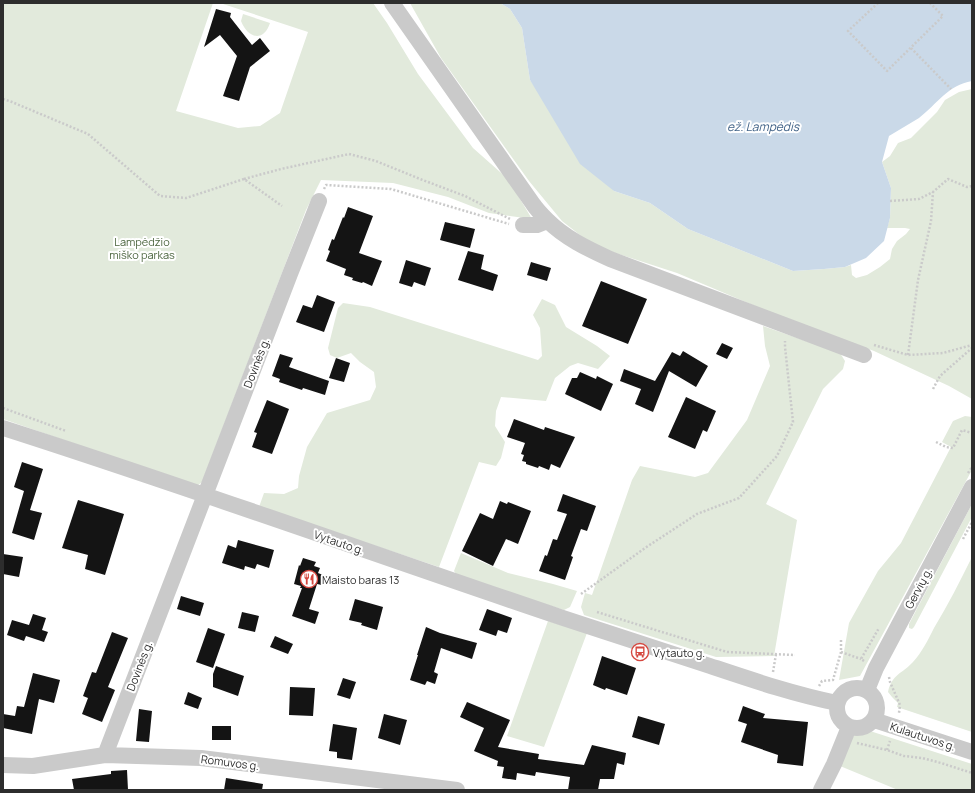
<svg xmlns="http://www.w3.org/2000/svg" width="975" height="793" font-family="Manrope,sans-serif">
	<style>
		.green { fill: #e2eadc }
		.water { fill: #cad9e8 }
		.building { fill: #141414 }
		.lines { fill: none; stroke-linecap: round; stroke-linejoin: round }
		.path { stroke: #cacaca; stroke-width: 2.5; stroke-dasharray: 2 2; stroke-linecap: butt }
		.minor { stroke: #cacaca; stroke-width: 16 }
		.labels { text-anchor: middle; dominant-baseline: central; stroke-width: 4; stroke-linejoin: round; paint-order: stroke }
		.park-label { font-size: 11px; fill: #4c653f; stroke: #fff }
		.street-label { font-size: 11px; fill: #2d2d2d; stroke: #fff }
		.poi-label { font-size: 11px; fill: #2d2d2d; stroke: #fff; text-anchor: start }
		.water-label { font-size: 12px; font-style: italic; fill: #436488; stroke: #fff }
	</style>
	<rect width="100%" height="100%" fill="#fff"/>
	<!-- green -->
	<path class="green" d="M3 3H213L176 111 238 128 260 126 280 113 308 32 220 3H373L387 23 418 74 473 148 508 179 532 219 489 213 448 197 393 183 321 180 306 210 202 482 197 486 3 419Z
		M410 3H500L510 9 522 28 530 80 614 191 650 203 688 229 793 271 824 269 845 267 851 265 852 275 856 278 867 275 880 267 890 259 892 249 897 241 906 234 910 229 905 228H887L890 218 891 188 882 162 890 156 898 143 911 138 937 112 945 100 959 92 972 89V399L949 386 874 351 774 314 677 273 594 246 562 221 529 181 441 58Z
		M243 14 270 23C264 42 248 39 241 21Z
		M542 299 555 305 566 327 597 346 610 356 598 369 578 363 570 366 555 378 546 401 501 397 496 411 495 426 505 442 501 458 496 466 479 462 439 567 259 507 264 493 284 494 298 488 299 476 307 447 327 413 370 400 376 387 374 372 360 362 351 353 337 358 330 355 328 348 338 308 343 303 370 307 538 360 542 356 540 328 533 315Z
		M763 326 840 353 845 361 843 369 823 389 766 504 797 520 774 656 716 657 584 615 581 607 585 593 592 595 632 480 640 466 695 477 708 473 747 420 770 366 765 346Z
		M965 416 972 417V470L860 676 839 680 849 623 878 571 901 543 951 447 942 442 953 421Z
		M972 504V517L914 627 912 629 909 628V624Z
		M461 553 508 573 553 584 577 591 570 607 564 610 458 577 454 571Z
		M972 557V732L897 707 898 703 892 697 888 692C892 674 902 674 913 662 922 652 928 640 934 628 948 605 960 581 972 557Z
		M548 621 587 633 544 747 507 736Z
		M860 731H870L972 764V790H898L840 766 854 735Z"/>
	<!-- water -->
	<path class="water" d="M500 3H972V81C948 85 937 104 919 118 909 124 899 130 889 136L882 162 891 188 890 218 884 241 866 258 845 267 824 269 793 271 688 229 650 203 614 191 580 164 530 80 522 28 510 9Z"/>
	<!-- building -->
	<path class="building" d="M216 9 231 13 230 17 252 45 260 38 270 51 250 67 239 101 223 96 237 56 220 35 204 47Z
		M348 207 373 216 359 253 382 261 372 286 363 282 362 283 352 280 353 278 344 275 346 269 326 261 330 251 328 250 332 239 334 240 343 217 344 218Z
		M445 222 475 229 470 248 440 240Z
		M468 251 484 255 481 269 498 275 493 291 458 280Z
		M406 260 431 268 425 286 414 282 412 287 399 283Z
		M531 262 551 268 547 281 527 275Z
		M601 281 647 299 628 344 582 326Z
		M317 295 335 302 324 332 296 322 303 305 312 308Z
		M722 343 733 348 727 359 716 354Z
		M683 351 708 366 696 387 669 371 653 412 635 404 641 389 620 381 624 369 655 381 672 352 680 356Z
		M280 354 293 358 289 367 329 381 325 395 303 388 302 390 279 382 280 379 272 376Z
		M336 358 350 363 344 382 329 378Z
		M580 372 596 379 597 376 613 384 601 411 565 394 572 378H577Z
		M686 397 716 411 707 432 703 430 695 449 668 437Z
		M267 400 289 409 272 454 252 447 257 433 254 432Z
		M514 419 544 430 545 427 575 437 560 468 551 464 549 470 539 466 538 468 526 464V462L522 461 524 455 521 454 525 443 507 437Z
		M22 462 43 469 30 510 42 513 34 540 12 533 24 491 14 487Z
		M563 494 596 506 587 531 581 529 571 556 573 557 565 580 539 571 545 555 547 556 553 539 557 540 567 514 557 511Z
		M78 500 124 514 105 575 85 569 88 555 62 548Z
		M500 501 507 504 508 502 531 511 518 544 506 539 493 566 462 551 480 513 493 519Z
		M238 540 274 550 269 568 257 564 255 569 245 566 244 570 222 563 228 545 236 548Z
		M3 554 23 557 19 577 3 574Z
		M303 558 316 562 314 566 320 568 318 573 328 577 327 582H323L322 585 317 584 309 609 319 612 315 624 292 616 302 588H300L301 586 294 584 299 565 300 566Z
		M181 596 204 603 200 616 177 609Z
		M355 599 383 607 377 630 361 625 362 623 349 620Z
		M487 609 512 618 507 633 498 630 496 636 479 630Z
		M242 612 259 616 255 632 238 628Z
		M33 614 46 618 42 630 48 632 44 642 26 636 24 641 7 635 12 620 29 625Z
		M426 627 440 633 477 643 472 659 441 648 434 672 438 674 435 684 427 681 425 685 410 680 418 655H417Z
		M208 628 225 634 213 668 196 662Z
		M112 632 128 638 108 687 115 690 102 722 82 714 88 698 83 696 92 672 96 673Z
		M275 636 293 644 288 654 270 647Z
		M602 656 636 668 627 695 606 688 605 690 593 685Z
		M216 666 244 676 238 696 213 687V674Z
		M33 673 60 680 54 703 39 699 32 734 3 728V714L15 716 17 706 24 707Z
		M343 678 356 682 350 699 337 695Z
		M290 687 315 688 313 716 289 715Z
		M188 692 202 698 198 709 184 704Z
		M467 702 510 720 498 747 539 754 538 759 584 765 592 745 626 753 624 765 617 763 614 779H600L598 790H568L570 777 536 772 535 776 517 773 516 780 502 778 504 767 497 766 498 761 474 751 484 728 460 717Z
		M743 706 765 714 763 718 808 722 803 766 777 763 778 755 741 742 747 724 738 721Z
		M139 709 152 711 149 742 136 741Z
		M384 714 407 720 400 745 378 738Z
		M638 716 665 724 659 745 632 737Z
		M333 724 357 728 352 760 337 758V752L329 751Z
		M212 726H231V740H212Z
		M127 770 128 790H74L72 779 111 774V771Z
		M226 778 263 784 262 790H224Z"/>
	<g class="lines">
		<!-- path -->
		<path class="path" d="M878 3 848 31 887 71 943 16 930 3
			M911 48 951 89
			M3 99 12 102 88 134 160 196 186 198 244 179 282 206
			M244 179 281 169 349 154 376 161 420 179 465 196 510 219
			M324 189 326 185 391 189 509 224
			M890 201 919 199 933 192 948 179 967 187 972 186
			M874 345 908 355 943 353 972 345
			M908 355 918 280 931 221 933 192
			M933 389 940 376 972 348
			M3 408 66 431
			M936 442 946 447 953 448 962 430 972 433
			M968 473 972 467
			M963 539 972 522
			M581 594 645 548 697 514 739 498 777 456 793 422 785 347V341
			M597 612 727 652 795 655
			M841 652 861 659
			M864 661 861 659 879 628
			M773 672 776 654
			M889 677 890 682 900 705 899 713
			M819 686 822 681 833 680 841 652V639
			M857 743 887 750 904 756 922 758 941 763 972 773
			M887 750 890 741"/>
		<!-- minor -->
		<path class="minor" d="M392 3 533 204C537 210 542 215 547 220 565 238 588 249 610 259L864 355
			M523 225H537L547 221
			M3 428C191 488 376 555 563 618 612 634 661 650 710 666 752 680 793 694 837 703
			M837 708a20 20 0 1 1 40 0a20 20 0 1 1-40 0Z
			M867 690 876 668 972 487
			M874 720 972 752
			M105 755 290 274 319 201
			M3 765 33 766 105 755 201 758 457 790
			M821 790 834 764 849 727"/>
	</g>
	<!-- icons -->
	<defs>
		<g id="restaurant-ring" transform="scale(0.9)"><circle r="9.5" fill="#fff" stroke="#d5473f" stroke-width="1.5"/><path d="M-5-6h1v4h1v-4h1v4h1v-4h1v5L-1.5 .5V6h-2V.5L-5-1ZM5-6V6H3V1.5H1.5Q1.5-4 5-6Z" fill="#d5473f"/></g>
		<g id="bus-ring" transform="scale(0.9)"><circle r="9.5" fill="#fff" stroke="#d5473f" stroke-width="1.5"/><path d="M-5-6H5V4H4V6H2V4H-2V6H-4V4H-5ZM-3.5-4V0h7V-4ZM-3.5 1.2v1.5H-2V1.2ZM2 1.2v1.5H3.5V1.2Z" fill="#d5473f"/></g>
	</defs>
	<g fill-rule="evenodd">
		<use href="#restaurant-ring" x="309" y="579"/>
		<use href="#bus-ring" x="640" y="652"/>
	</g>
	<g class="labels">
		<!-- park labels -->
		<g class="park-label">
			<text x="142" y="241">Lampėdžio<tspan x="142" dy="13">miško parkas</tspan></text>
		</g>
		<!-- street labels -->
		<g class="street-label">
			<text transform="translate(256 363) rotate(-69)">Dovinės g.</text>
			<text transform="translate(339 542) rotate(19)">Vytauto g.</text>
			<text transform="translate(918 588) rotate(-62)">Gervių g.</text>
			<text transform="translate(139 666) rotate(-69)">Dovinės g.</text>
			<text transform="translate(923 736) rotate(18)">Kulautuvos g.</text>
			<text transform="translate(230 762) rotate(7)">Romuvos g.</text>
		</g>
		<!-- poi labels -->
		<g class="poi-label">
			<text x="322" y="579">Maisto baras 13</text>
			<text x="653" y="652">Vytauto g.</text>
		</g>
		<!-- water labels -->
		<g class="water-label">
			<text x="763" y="126">ež. Lampėdis</text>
		</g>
	</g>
	<!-- border -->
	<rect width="975" height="793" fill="none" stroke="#2d2d2d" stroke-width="8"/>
</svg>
